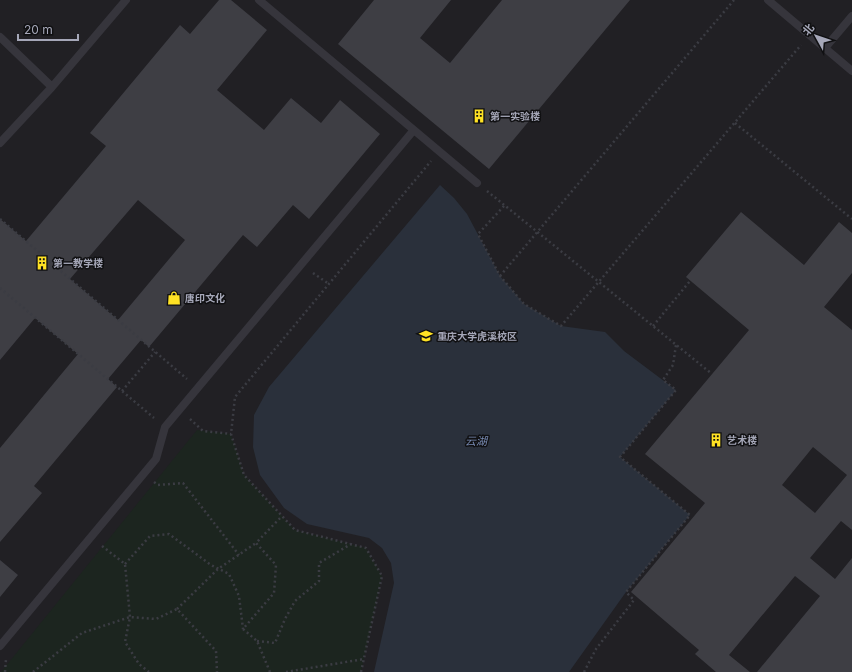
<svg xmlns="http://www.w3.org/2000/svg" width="852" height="672" font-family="Inter,'Noto Sans SC',sans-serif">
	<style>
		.built { fill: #212024 }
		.green { fill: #1c251f }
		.water { fill: #2a303b }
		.building { fill: #3e3e44; fill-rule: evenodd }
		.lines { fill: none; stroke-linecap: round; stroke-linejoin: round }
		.path { stroke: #3b3c43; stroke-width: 2.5; stroke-dasharray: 2 3; stroke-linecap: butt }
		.lane { stroke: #36353c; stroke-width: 8 }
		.labels { text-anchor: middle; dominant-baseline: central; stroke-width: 3; stroke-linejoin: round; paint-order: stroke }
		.poi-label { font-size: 10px; font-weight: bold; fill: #a5a7b8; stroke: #101012; text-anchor: start }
		.water-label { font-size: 11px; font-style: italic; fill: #7a8db6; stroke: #101012 }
	</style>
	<rect width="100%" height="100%" fill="#151417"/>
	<!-- built -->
	<path class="built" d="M0 0H852V672H0Z"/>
	<!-- green -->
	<path class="green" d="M197 430 231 434 244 475 295 530 366 548 382 576 361 672H1Z"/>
	<!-- water -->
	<path class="water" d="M440 185 454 198 467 214 500 276 524 304 561 326 605 332 624 351 676 390 620 457 690 515 626 592 569 672H374L394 583 391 563 382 548 369 538 307 524 284 508 260 475 253 447 254 415 269 387Z"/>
	<!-- building -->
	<path class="building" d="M219 0H231L267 30 217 90 264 130 291 98 321 123 340 100 380 134 309 219 293 205 257 247 243 235 149 347 141 340 108 379 117 387 34 486 42 493 0 542V448L78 354 35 318 0 360V219L26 241 106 146 90 133 180 25 190 34ZM138 200 185 240 118 320 70 279Z
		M374 0H451L420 38 450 63 502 0H630L489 169 338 44Z
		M741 212 804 265 839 222 852 233V273L824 307 852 330V530L841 521 810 558 835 579 852 558V672H757L820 596 795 576 729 655 750 672H716L695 654 699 650 631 592 705 503 645 454 749 330 686 277ZM813 447 847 475 815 513 782 485Z
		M0 560 18 575 0 597Z"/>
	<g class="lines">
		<!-- path -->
		<path class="path" d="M735 123 852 219
			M487 191 712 374
			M504 206 478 234 500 276 524 304 561 326 801 45
			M0 219 187 379
			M313 273 329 284
			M500 276 734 0
			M0 288 154 418
			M653 326 690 281
			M122 391 155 352
			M190 419 203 431 231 434
			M154 482 158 485 183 483 239 555
			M102 546 125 564 130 617 125 642 139 664 149 672
			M125 564 150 536 169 534 211 565 229 574 239 596 243 629
			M177 609 218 569 256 543
			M257 641 275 643 285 619 295 601 319 581V563L351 544
			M5 672 6 659
			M33 672 82 633 130 617 156 619 177 609 216 651 217 672
			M270 672 257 641 243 629 274 593 276 565 256 543 282 516
			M286 672 364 659
			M361 672 382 576 366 548 295 530 244 475 231 434 235 397 431 161
			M584 672 596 649 634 600 626 592 690 515 620 457 676 390 663 380 673 365 676 345"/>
		<!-- lane -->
		<path class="lane" d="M259 0 477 183
			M768 0 852 71
			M0 37 52 87
			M825 48 852 16
			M0 143 52 87 126 0
			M0 646 156 459 165 427 413 131"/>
	</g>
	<!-- icons -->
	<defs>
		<g id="building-bare" transform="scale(1.08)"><path d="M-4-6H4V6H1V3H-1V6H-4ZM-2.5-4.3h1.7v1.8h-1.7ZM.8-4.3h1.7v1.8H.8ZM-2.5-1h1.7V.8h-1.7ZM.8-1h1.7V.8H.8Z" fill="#ffe224" stroke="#101012" stroke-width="2.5" paint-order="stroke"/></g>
		<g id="shop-bare" transform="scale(1.08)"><path d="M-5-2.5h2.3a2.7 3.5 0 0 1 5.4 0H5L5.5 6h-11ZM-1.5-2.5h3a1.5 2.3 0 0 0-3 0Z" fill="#ffe224" stroke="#101012" stroke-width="2.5" paint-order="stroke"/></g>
		<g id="university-bare" transform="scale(1.08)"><path d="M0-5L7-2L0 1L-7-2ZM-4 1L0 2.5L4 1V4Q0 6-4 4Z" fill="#ffe224" stroke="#101012" stroke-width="2.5" paint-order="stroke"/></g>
	</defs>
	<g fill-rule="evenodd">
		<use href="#building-bare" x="479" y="116"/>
		<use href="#building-bare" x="42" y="263"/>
		<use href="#shop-bare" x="174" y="298"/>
		<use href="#university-bare" x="426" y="336"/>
		<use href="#building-bare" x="716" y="440"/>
	</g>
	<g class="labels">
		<!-- poi labels -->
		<g class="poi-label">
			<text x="490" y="116">第一实验楼</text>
			<text x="53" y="263">第一教学楼</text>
			<text x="185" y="298">唐印文化</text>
			<text x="437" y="336">重庆大学虎溪校区</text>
			<text x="727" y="440">艺术楼</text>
		</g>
		<!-- water labels -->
		<g class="water-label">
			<text x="476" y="441">云湖</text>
		</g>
	</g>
	<!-- north arrow -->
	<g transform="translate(816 36) rotate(310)" stroke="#101012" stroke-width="3" paint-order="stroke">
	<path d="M0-3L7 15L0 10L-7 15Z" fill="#a5a7b8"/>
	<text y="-6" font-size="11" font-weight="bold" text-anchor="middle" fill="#a5a7b8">北</text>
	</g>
	<!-- scale -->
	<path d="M18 34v6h60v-6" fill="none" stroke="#a5a7b8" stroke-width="2"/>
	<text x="24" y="34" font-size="12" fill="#a5a7b8" stroke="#101012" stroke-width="3" paint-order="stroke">20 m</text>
</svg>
